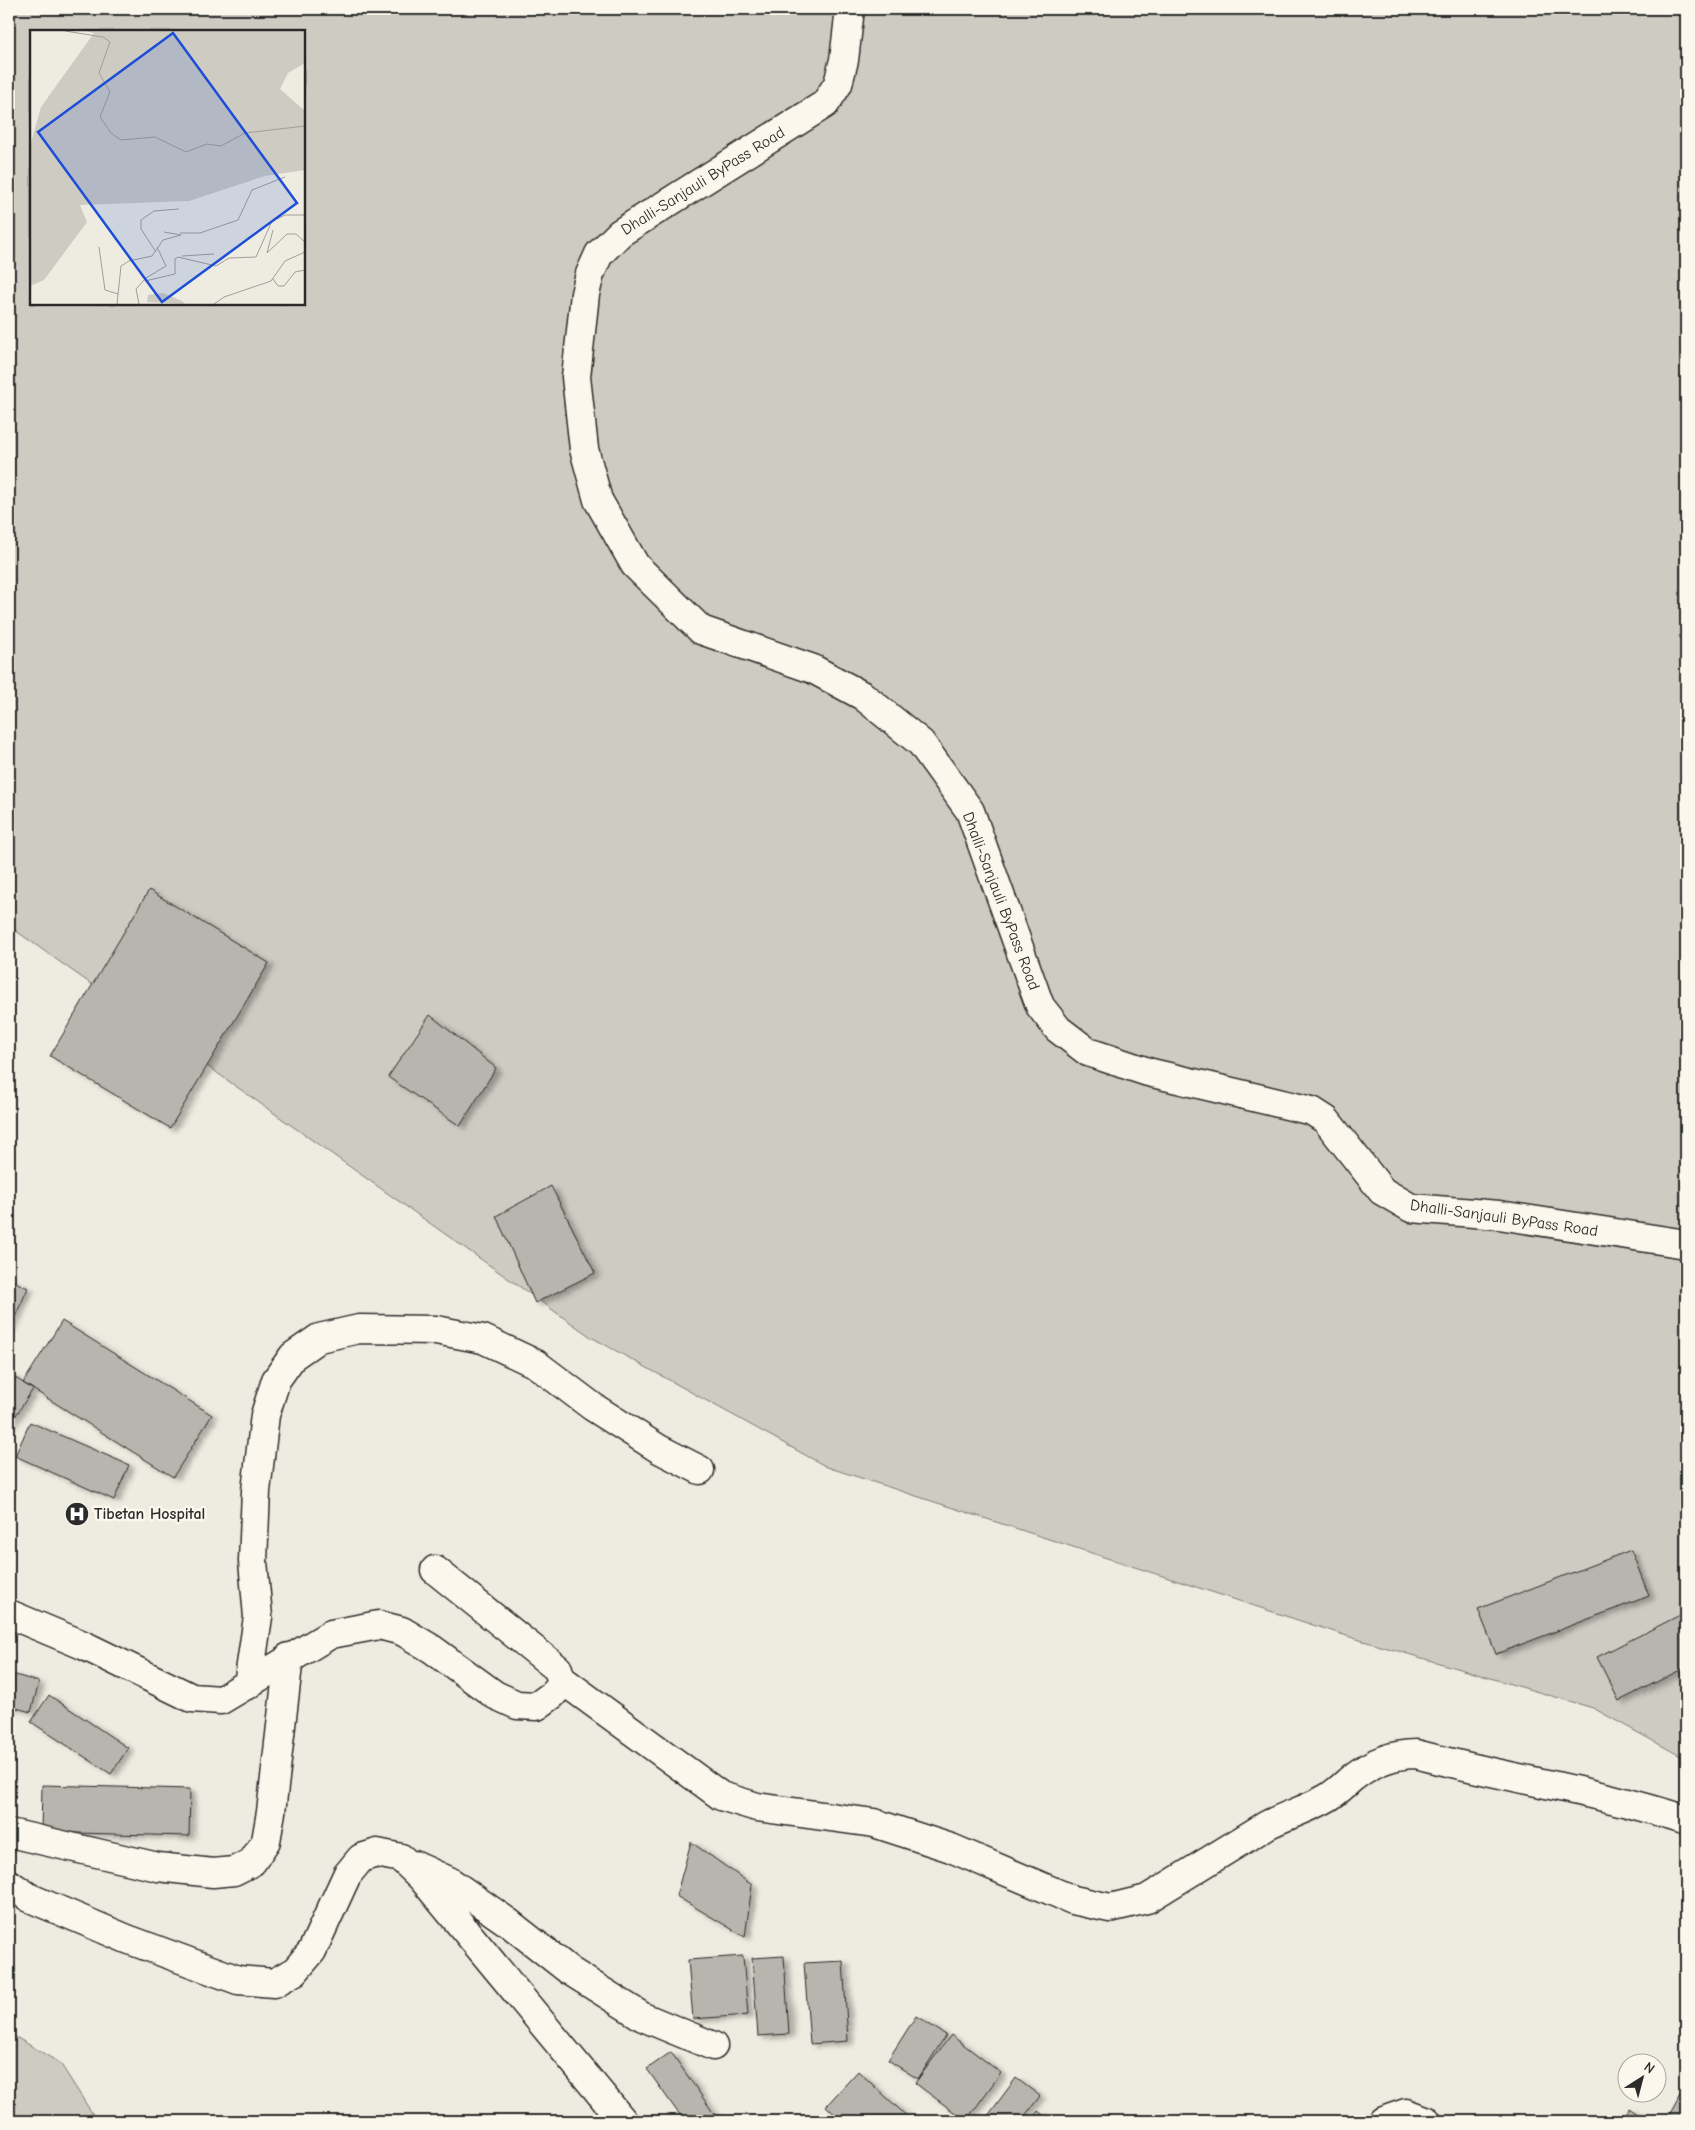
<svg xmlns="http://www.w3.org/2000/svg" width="1695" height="2130" font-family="'Comic Neue',sans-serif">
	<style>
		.green { fill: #cecbc2; stroke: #7c7b76; fill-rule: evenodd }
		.building { fill: #b8b5ae; stroke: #2b2b2b; filter: url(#shadow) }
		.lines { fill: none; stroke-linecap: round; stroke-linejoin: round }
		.minor-casing { stroke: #2b2b2b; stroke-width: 31 }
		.major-casing { stroke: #2b2b2b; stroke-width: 31 }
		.minor { stroke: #fbf7ec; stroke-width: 28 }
		.major { stroke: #fbf7ec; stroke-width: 28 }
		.labels { text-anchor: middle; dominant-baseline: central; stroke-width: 5; stroke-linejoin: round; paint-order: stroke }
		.street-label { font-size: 16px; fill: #2b2b2b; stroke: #fbf7ec }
		.poi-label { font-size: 16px; font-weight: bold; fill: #2b2b2b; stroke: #fbf7ec; text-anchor: start }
		.inset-road { fill: none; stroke: #a09e98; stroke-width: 1 }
		.view { fill: #1d4ed8; fill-opacity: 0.15; stroke: #1d4ed8; stroke-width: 2.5 }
		.inset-edge { fill: none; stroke: #2b2b2b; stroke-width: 2.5 }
	</style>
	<defs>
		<filter id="shadow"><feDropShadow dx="5.5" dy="3" stdDeviation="2.5" flood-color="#0004"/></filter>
	</defs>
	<rect width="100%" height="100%" fill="#eeebe0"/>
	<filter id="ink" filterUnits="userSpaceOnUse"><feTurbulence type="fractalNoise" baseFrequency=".02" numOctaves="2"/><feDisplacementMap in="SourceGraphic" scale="10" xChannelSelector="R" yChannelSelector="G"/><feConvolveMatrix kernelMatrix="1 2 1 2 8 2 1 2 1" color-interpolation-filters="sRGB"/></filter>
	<g filter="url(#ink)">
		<!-- green -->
		<path class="green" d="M9 9H1686V1759L1593 1708 1350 1637 827 1467 591 1337 9 926ZM31 31H304V304H31Z
			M9 2033 60 2063 97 2121H9Z"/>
		<!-- building -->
		<path class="building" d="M149 890 269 963 170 1128 50 1056Z
			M430 1015 496 1068 460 1126 388 1077Z
			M551 1186 595 1273 535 1303 496 1216Z
			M9 1279 28 1288 9 1330Z
			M62 1321 212 1415 173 1477 23 1383Z
			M9 1374 33 1389 9 1426Z
			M30 1422 129 1465 114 1500 15 1456Z
			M1631 1550 1649 1596 1496 1654 1478 1609Z
			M1686 1612V1667L1619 1701 1597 1657Z
			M9 1673 39 1682 31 1712 9 1706Z
			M49 1695 128 1748 111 1774 31 1722Z
			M42 1785 190 1789 189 1836 41 1832Z
			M691 1842 752 1885 745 1937 676 1896Z
			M743 1956 748 2015 693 2019 688 1960Z
			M784 1956 789 2034 758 2036 752 1958Z
			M843 1961 848 2041 810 2044 804 1963Z
			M916 2016 946 2035 918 2079 888 2060Z
			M951 2035 1001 2073 966 2121 915 2083Z
			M671 2052 719 2121H684L647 2069Z
			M858 2071 912 2121H842L826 2106Z
			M1016 2078 1040 2096 1021 2121H984Z
			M1686 2085V2121H1671L1667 2119Z
			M1629 2109 1647 2121H1621Z
			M1038 2111 1051 2121H1031Z"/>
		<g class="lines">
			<!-- minor casing -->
			<g class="minor-casing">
				<path id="minor" d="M9 1614 83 1645 192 1698 221 1700 331 1634 379 1625 402 1631 432 1649 495 1695 517 1705 537 1706 552 1695 560 1686 561 1679 558 1669 435 1570
					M561 1679 721 1796 757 1807 874 1823 951 1848 1073 1900 1110 1908 1147 1899 1267 1825C1287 1815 1308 1809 1327 1798 1336 1793 1344 1785 1352 1778 1371 1763 1392 1754 1416 1754 1506 1778 1598 1791 1686 1820
					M248 1685 258 1617 253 1561 256 1491 265 1415 276 1380 293 1356 319 1338 359 1329 436 1330 483 1339 536 1364 593 1407 659 1449 700 1470
					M9 1836 14 1834 158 1867 213 1873 234 1871 252 1862 266 1841 271 1812 289 1657
					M414 1865 449 1881 509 1923 570 1971 643 2017 713 2046
					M9 1884 30 1898 127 1939 238 1980 274 1983 295 1971 312 1951 347 1875 361 1858 377 1853 401 1858 422 1878 623 2121
					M1383 2121 1406 2113 1427 2121"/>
			</g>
			<!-- major casing -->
			<g class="major-casing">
				<path id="major" d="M850 9 844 60 838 84 825 104 620 233 599 254 590 274 585 294 576 377 584 449 598 500 635 565 701 630 813 669 863 696 921 743 970 811 1040 1006 1058 1029 1088 1052 1148 1072 1312 1111 1326 1120 1382 1191 1411 1208 1499 1215 1686 1244"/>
			</g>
			<!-- minor -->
			<use href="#minor" class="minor"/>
			<!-- major -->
			<use href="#major" class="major"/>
		</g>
	</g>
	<!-- icons -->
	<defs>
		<g id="hospital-disc" transform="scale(1.25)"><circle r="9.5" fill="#2b2b2b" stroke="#fbf7ec"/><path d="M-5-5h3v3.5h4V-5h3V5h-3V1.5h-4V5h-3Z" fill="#fff"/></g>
	</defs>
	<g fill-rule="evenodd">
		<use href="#hospital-disc" x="77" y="1514"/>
	</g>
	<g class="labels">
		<!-- street labels -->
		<g class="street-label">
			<text transform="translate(703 181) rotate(-32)">Dhalli-Sanjauli ByPass Road</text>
			<text transform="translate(1001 901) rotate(69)">Dhalli-Sanjauli ByPass Road</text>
			<text transform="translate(1504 1218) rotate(8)">Dhalli-Sanjauli ByPass Road</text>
		</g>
		<!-- poi labels -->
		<g class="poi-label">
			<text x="94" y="1514">Tibetan Hospital</text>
		</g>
	</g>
	<!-- overview -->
	<g transform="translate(30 30)">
		<rect width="275" height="275" fill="#eeebe0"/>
		<path d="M55 1H275V33L258 43 250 59 275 81V140L235 146 159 171 50 175 57 192 14 250 0 256V116L11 77 64 3ZM133 263 152 271 155 274 117 272 118 265Z" fill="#cecbc2"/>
		<path class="inset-road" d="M35 1 73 7 80 12 69 43 80 62 70 87 81 103 91 110 125 107 156 122 177 114 191 116 215 103 275 96M247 189 255 185H275M243 200 237 223 257 204H266L275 212M150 203H170L208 190 222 160 255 147M69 217 75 260 88 264M127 217 136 236 116 248 115 251 145 244V229L148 227 186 236 199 228 226 227 242 191 248 188M126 222 111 199V190L124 181 149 179M152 226 184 224M243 249 248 256H254L265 242 275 240M87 274 91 236 99 231 122 226 133 210 151 205 134 202M109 274 106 259 114 250M184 274 194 267 241 251 255 231 275 222"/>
		<path class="view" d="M143 3 267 173 132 272 8 102Z"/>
		<rect width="275" height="275" class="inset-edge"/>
	</g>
	<!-- margin -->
	<rect width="1695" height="2130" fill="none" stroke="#fbf7ec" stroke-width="30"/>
	<rect x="15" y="15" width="1665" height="2100" fill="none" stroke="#2b2b2b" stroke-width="2" filter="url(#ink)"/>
	<!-- north arrow -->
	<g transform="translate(1642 2078) rotate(36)"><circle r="24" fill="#fbf7ec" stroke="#a8a59f"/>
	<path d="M0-4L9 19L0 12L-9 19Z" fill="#2b2b2b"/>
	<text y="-8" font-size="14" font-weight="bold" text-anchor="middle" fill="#2b2b2b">N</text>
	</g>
</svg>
